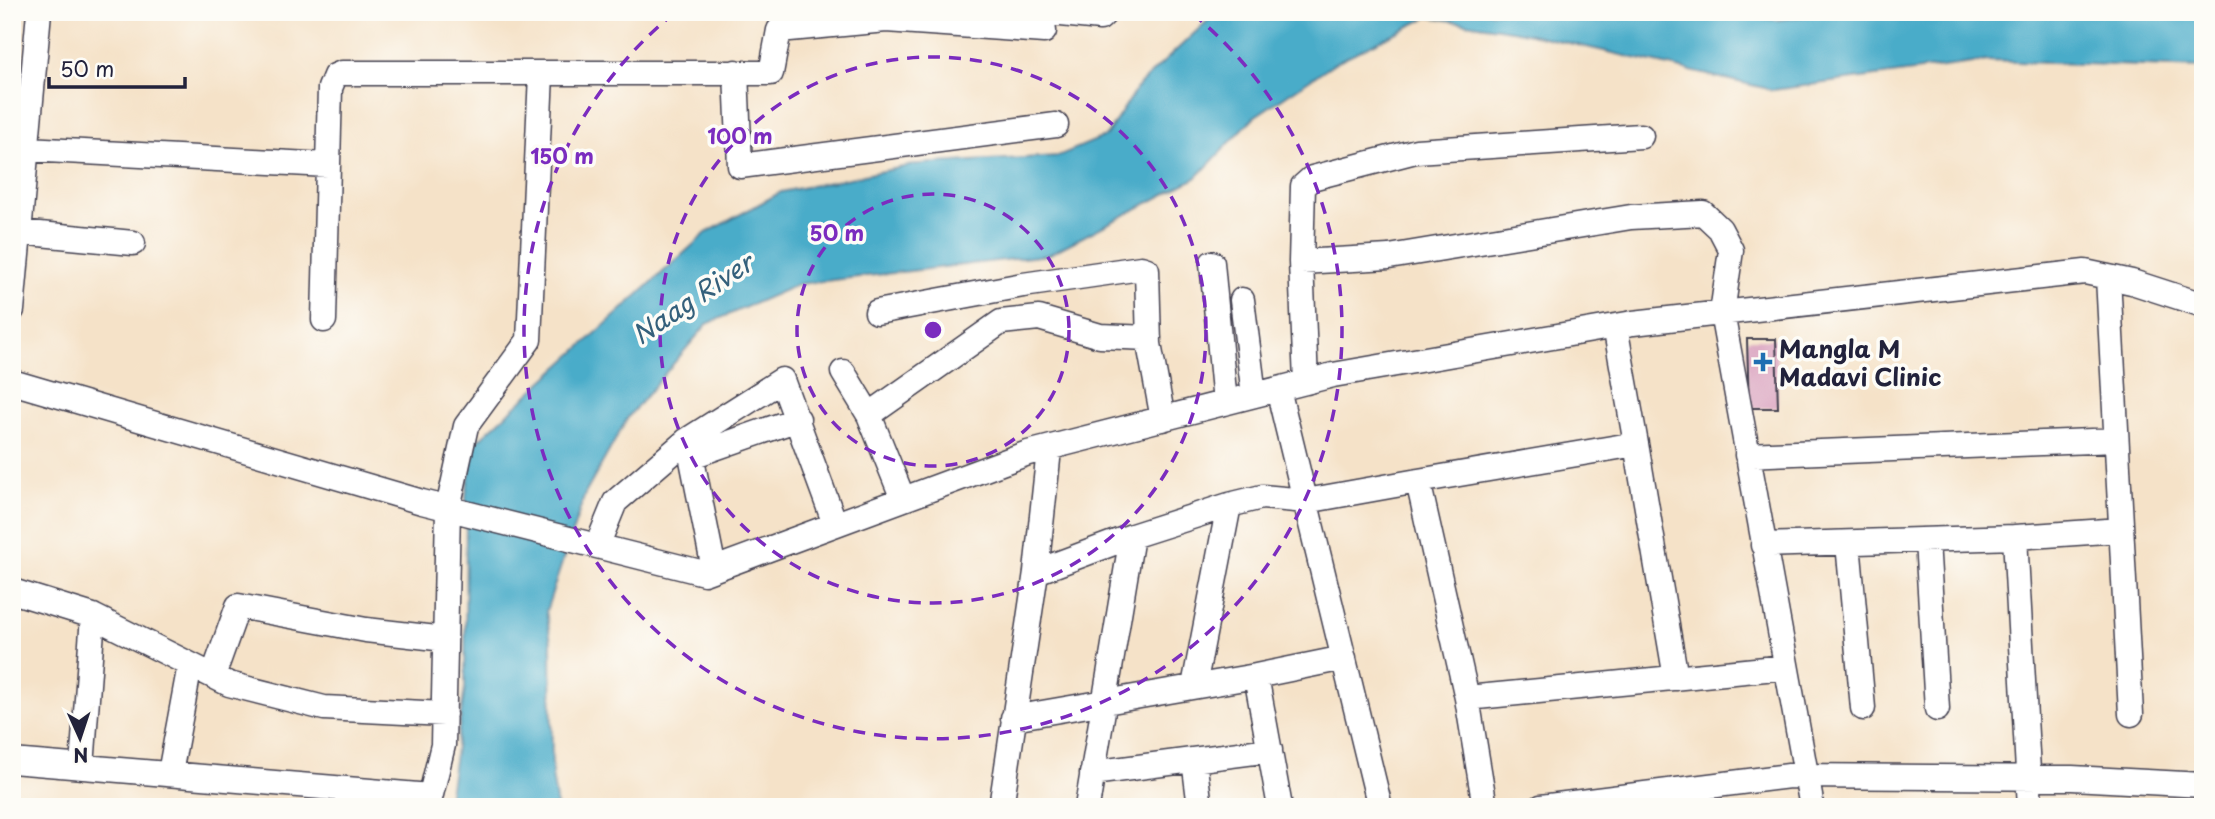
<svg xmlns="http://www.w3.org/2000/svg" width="2215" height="819" font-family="'Playpen Sans',sans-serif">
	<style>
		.water { fill: #4aacc9; stroke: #366782; stroke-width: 2 }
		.building { fill: #d89dbc }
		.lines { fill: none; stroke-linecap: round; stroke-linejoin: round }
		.minor-casing { stroke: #423f50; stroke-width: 27 }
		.minor { stroke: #fff; stroke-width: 24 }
		.ring { fill: none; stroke: #7b2cbf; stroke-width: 3.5; stroke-dasharray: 12 9 }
		.poi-dot { fill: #1f6fb2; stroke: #fdfcf7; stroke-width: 2.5 }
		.labels { text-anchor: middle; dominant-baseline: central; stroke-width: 7; stroke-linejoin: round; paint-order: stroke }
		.poi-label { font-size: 24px; font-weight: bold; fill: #22223b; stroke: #fdfcf7; text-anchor: start }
		.water-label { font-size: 26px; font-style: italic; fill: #34607b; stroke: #fdfcf7 }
		.centre { fill: #7b2cbf; stroke: #fdfcf7; stroke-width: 3.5 }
		.ring-label { font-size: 21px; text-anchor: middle; font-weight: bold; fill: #7b2cbf; stroke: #fdfcf7; stroke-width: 7; stroke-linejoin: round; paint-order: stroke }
	</style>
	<rect width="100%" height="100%" fill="#fdfcf7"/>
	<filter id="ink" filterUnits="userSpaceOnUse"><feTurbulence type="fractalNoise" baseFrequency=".0143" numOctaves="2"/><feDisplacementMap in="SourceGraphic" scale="14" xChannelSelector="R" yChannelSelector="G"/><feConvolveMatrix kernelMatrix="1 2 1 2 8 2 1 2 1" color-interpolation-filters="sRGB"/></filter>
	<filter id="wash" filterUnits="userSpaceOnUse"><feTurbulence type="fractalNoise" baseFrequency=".00686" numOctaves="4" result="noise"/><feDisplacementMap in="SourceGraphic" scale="28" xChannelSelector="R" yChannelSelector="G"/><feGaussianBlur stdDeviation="1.57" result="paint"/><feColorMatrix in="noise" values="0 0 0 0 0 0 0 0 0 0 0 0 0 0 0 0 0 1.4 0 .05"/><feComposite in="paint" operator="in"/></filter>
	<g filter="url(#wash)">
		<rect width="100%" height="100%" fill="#f5e2c8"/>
		<!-- water -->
		<path class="water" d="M1217 12H1716L1778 20 1833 12H2203V68L1987 61 1773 90 1517 31 1428 17 1336 62 1254 117 1196 178 1048 255 799 284 707 324 628 417 585 494 546 611 551 642 552 775 557 807H447L465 688 466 494 475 443 706 233 781 192 918 164 1058 156 1106 136 1139 85Z"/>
		<g id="blocks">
			<!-- building -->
			<path class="building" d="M1747 339H1776L1778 408H1749Z"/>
		</g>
	</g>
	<g filter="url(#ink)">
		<use href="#blocks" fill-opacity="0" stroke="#423f50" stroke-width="2"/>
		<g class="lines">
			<!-- minor casing -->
			<g class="minor-casing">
				<path id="minor" d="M1042 12 1100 18 1106 12
					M736 72 740 166 1056 125
					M27 149 328 165
					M19 232 133 243
					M1301 262 1389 257 1631 217 1703 213 1720 229 1731 250 1722 313 1812 807
					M1212 263 1225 403
					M2108 277 2131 714
					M1242 300 1254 395
					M12 310 39 12
					M877 312 1023 285 1141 268 1147 270 1149 344 1163 419
					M324 320 330 88 335 76 342 73H771L779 30 886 20 1044 31
					M1615 326 1636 444
					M843 372 869 415 903 499
					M12 382 422 502 704 573 1028 453 1333 375 1633 323 2085 272 2132 282 2203 305
					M1306 382 1301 262 1303 186 1312 178 1416 151 1641 136
					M1278 389 1380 807
					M869 415 1001 322 1039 318 1100 336 1149 338
					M688 440 714 569
					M1747 455 2116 440
					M692 456 798 419
					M1927 540 1937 709
					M1848 543 1863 708
					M1763 545 2015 537
					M597 546 615 502 686 441 782 380 835 524
					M1036 572 1132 536 1229 505
					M12 591 93 616 229 684 324 708 444 714
					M213 676 238 606 366 630 445 639
					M1256 676 1344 658
					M1194 686 1229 505 1262 497 1306 501 1418 481
					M1467 698 1418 481 1636 444 1676 678
					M1013 718 1256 676 1280 807
					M1194 760 1200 807
					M12 761 430 796
					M82 767 93 616
					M170 773 190 665
					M1092 773 1270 750
					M428 807 443 745 448 508 466 426 529 340 541 74
					M1001 807 1036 572 1049 450
					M1087 807 1132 536
					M1485 807 1467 698 1786 667
					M1541 807 1789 776 2072 778 2203 785
					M2030 807 2015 537 2121 530"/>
			</g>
			<!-- minor -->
			<use href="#minor" class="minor"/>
		</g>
	</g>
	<!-- distance rings -->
	<g class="ring">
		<circle cx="933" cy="330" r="136"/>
		<circle cx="933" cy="330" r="273"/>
		<path d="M1193 14A409 409 0 1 1 673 14"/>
	</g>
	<!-- markers -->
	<path class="poi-dot" d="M1759.5 351.5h7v7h7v7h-7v7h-7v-7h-7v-7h7z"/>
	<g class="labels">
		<!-- poi labels -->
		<g class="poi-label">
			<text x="1779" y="348">Mangla M<tspan x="1779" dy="28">Madavi Clinic</tspan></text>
		</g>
		<!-- water labels -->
		<g class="water-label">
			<text transform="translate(692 298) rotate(-34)">Naag River</text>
		</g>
	</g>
	<circle cx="933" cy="330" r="10" class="centre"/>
	<g class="ring-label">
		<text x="740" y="144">100 m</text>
		<text x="562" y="164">150 m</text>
		<text x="837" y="241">50 m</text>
	</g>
	<!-- margin -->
	<rect width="2215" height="819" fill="none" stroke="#fdfcf7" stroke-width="42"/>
	<!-- north arrow -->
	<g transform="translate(80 738) rotate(177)" stroke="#fdfcf7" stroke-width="5" paint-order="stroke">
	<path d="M0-5L12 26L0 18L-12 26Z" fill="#22223b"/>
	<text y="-10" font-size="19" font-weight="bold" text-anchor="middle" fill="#22223b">N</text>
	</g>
	<!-- scale -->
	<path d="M49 77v10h136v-10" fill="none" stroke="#22223b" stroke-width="3.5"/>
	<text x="60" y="77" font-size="21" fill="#22223b" stroke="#fdfcf7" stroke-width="5" paint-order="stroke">50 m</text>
</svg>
